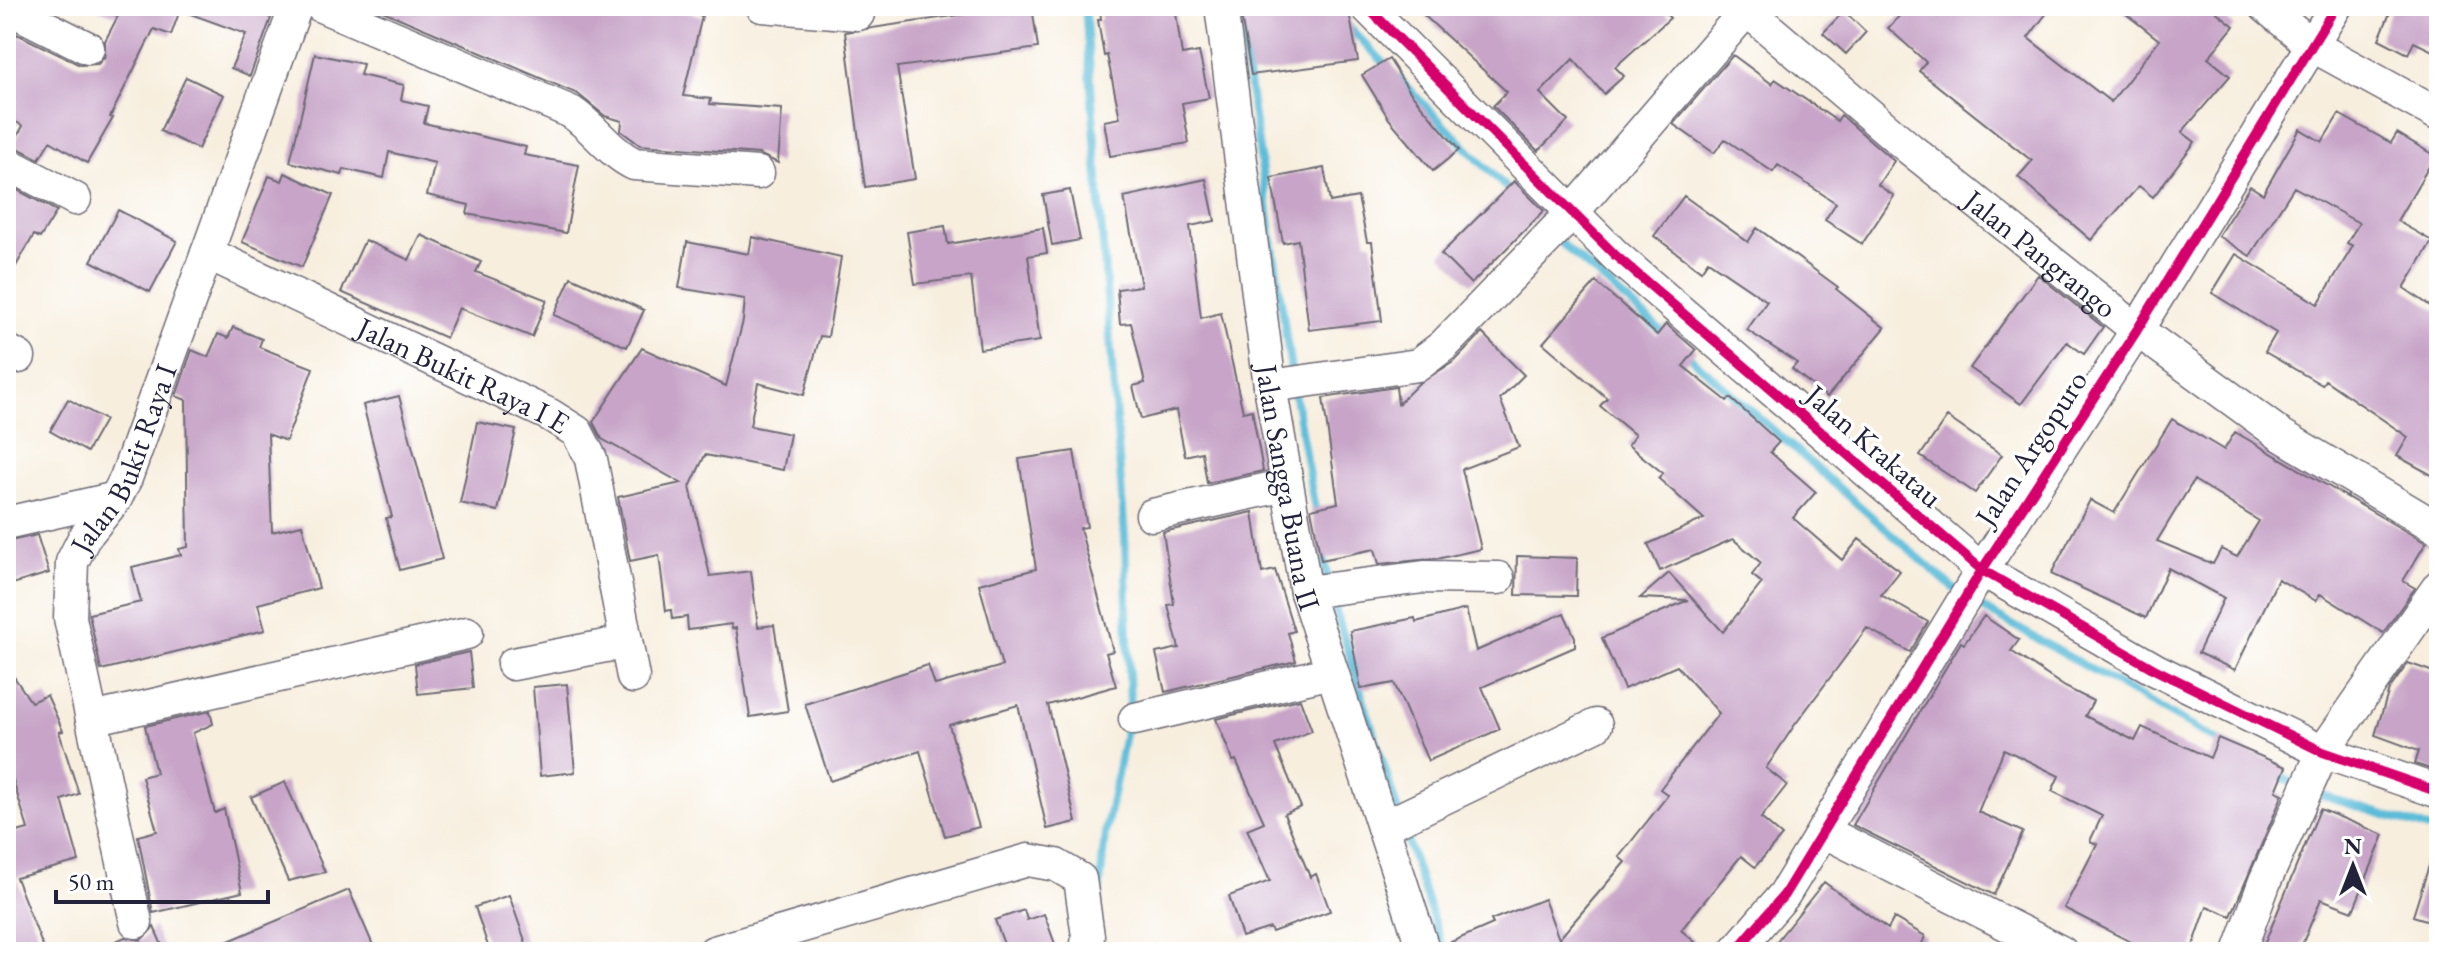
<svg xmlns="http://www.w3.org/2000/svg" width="2445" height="958" font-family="'EB Garamond',serif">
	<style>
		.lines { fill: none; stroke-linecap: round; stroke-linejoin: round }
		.stream { stroke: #5bbcd9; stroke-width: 8 }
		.building { fill: #c7a4c8; fill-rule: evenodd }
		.minor-casing { stroke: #6d6974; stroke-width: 35 }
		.minor { stroke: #fff; stroke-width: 32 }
		.cycleway-casing { stroke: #fff; stroke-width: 15 }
		.cycleway { stroke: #d6006c; stroke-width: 10 }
		.labels { text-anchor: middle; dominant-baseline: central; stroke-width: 7; stroke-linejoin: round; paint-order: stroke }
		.street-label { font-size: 30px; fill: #22223b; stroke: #fff }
	</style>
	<rect width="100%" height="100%" fill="#fff"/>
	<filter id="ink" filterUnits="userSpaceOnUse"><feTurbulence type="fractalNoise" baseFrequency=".0125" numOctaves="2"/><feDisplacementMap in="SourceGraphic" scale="16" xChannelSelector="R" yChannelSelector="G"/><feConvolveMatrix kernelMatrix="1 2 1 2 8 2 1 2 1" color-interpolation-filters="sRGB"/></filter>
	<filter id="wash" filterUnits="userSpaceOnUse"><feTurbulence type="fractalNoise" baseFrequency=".006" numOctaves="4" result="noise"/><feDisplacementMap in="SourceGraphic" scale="32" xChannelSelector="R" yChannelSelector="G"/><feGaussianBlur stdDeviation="1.8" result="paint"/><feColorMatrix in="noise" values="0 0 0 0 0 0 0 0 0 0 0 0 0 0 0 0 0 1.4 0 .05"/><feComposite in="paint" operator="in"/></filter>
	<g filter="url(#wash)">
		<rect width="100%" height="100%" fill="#f7eede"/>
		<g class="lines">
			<!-- stream -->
			<path class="stream" d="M1085 6 1125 538 1130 709 1105 834 1098 907
				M1238 6 1292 377
				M1346 24 1390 69
				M1399 79 1513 195
				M1556 239 1666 335
				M1682 350 1960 594
				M1294 391 1316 515
				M1323 552 1328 582
				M1331 595 1398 812
				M1972 602 2225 745
				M2275 773 2301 788
				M2314 793 2439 832
				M1402 825 1444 952"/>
		</g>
		<g id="blocks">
			<!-- building -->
			<path class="building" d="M100 6H243L271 18 250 76 231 68 246 34 180 10 171 35 154 29 110 117 113 118 87 163 50 141 39 159 12 145 23 126 6 116V53L17 34 80 65 98 64 105 56V41L118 16 99 9Z
				M371 6H662L702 16 683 96 711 99 710 104 782 109 778 163 759 154 640 145 621 131 622 121 605 116 578 94Z
				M1020 6H1032L1038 48 897 67 915 179 865 187 845 32Z
				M1100 6H1175L1182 55 1199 52 1209 98 1182 103 1189 143 1110 156 1104 121 1120 118 1107 55 1104 56 1098 20H1101Z
				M1294 6H1316L1317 10 1348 6 1358 61 1251 75 1241 15Z
				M1414 6H1659L1670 18 1615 67 1624 76 1604 94 1573 59 1540 93 1568 121 1538 151 1493 106 1507 92Z
				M1909 6H2052L2028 38 2111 102 2159 40 2116 6H2209L2234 26 2208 58 2230 76 2182 132 2195 142 2153 197 2139 186 2091 240 2018 177 2032 161 1919 71 1926 62 1888 28Z
				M2393 6H2439V54L2414 42 2408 54 2379 39Z
				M1844 11 1866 32 1846 54 1823 33Z
				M315 54 363 64 360 75 404 85 401 100 428 106 424 123 526 147 524 155 579 165 566 233 467 214 469 205 427 195 435 163 389 152 384 178 344 169 342 175 290 162Z
				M1733 55 1772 84 1775 79 1837 121 1841 115 1894 161 1878 185 1894 196 1862 244 1825 220 1836 203 1778 165 1773 172 1725 139 1714 153 1673 124Z
				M1389 59 1410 92 1459 150 1433 171 1389 119 1362 75Z
				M186 77 224 95 198 149 160 131Z
				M2339 114 2391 143 2397 133 2435 156 2397 221 2432 241 2404 288 2439 312V479L2397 456 2408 437 2325 380 2322 385 2265 352 2276 333 2212 293 2236 254 2318 304 2353 246 2347 243 2359 223 2294 187 2250 256 2218 236 2250 186 2263 194 2300 129 2322 142Z
				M1324 168 1330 202 1358 197 1367 242H1372L1382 321 1309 330 1298 240 1283 243 1271 178Z
				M285 173 333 195 302 267 242 242 269 176 282 181Z
				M1206 179 1215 221 1190 226 1201 318 1221 313 1243 412 1252 410 1263 471 1207 483 1202 452 1185 456 1176 410 1141 419 1133 386 1145 383 1131 323 1120 324 1117 289 1141 286 1124 197Z
				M1514 181 1544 211 1471 284 1441 254Z
				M6 184 57 211 40 238 34 235 6 283Z
				M1070 190 1080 240 1052 245 1043 195Z
				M1684 196 1748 242 1757 228 1838 287 1836 289 1885 328 1827 397 1792 369 1797 363 1747 330 1767 301 1708 261 1701 271 1654 236Z
				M118 210 177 241 150 292 91 261Z
				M945 226 948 244 1043 228 1047 253 1028 256 1040 341 980 349 971 277 915 284 907 232Z
				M421 235 481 262 476 272 547 300 532 337 459 308 446 338 341 292 365 240 409 260Z
				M752 237 841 257 828 337 820 336 804 395 758 383 750 426 790 434 783 470 705 455 690 487 710 576 751 571 758 627 774 625 788 711 750 717 736 628 732 629 731 624 688 630 687 617 672 619 671 610 666 611 659 555 630 561 618 497 681 483 602 439 593 422 642 348 726 386 743 321 745 299 679 288 687 242 749 254Z
				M2038 275 2103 327 2084 354 2067 342 2021 404 1970 368Z
				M571 277 644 310 627 347 554 315Z
				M1596 282 1657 335 1666 324 1696 350 1683 366 1727 401 1730 398 1779 442 1770 452 1816 492 1793 518 1842 560 1859 539 1900 571 1881 595 1928 622 1910 652 1867 628 1794 726 1766 768 1787 785 1761 818 1782 836 1755 867 1741 856 1681 930 1707 952H1442V946L1493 924 1491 920 1544 899 1559 939 1625 862 1619 857 1668 795 1660 789 1719 713 1677 666 1624 689 1602 638 1688 600 1640 598 1669 573 1723 632 1762 583 1752 575 1761 563 1733 539 1660 571 1648 544 1704 519 1658 478 1663 473 1628 445 1635 435 1600 406 1607 398 1543 343Z
				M233 327 262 339 259 347 313 368 286 441 268 434 272 532 302 525 319 588 258 604 265 630 101 670 89 614 141 602 132 567 181 555 179 549 188 547 186 400 176 396 192 350 208 357 218 334 228 338Z
				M1482 333 1524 375 1500 399 1519 447 1462 469 1481 549 1441 558 1379 564 1375 549 1321 560 1311 509 1338 503 1323 398 1396 387 1398 404 1418 384 1455 361Z
				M399 396 442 559 400 570 386 518 392 517 363 405Z
				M68 399 105 420 87 452 50 431Z
				M1947 417 2002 455 1975 493 1920 456Z
				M2172 419 2224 450 2235 432 2426 543 2403 581 2415 588 2383 633 2320 594 2316 601 2278 579 2235 670 2198 653 2224 598 2168 568 2146 618 2051 574 2090 500 2114 513ZM2194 480 2259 521 2237 557 2221 549 2213 564 2157 541Z
				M477 422 516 430 498 511 460 503Z
				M1074 451 1087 527 1080 528 1113 651 1106 653 1116 686 1048 705 1076 822 1047 829 1018 705 949 725 979 827 945 836 920 751 830 781 805 704 928 665 935 685 1002 666 979 584 1036 569 1019 459Z
				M1253 512 1262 573 1275 570 1294 631 1288 633 1296 661 1165 692 1156 653 1179 648 1168 605 1174 604 1163 532Z
				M37 535 49 573 6 586V542Z
				M1517 556 1577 558 1576 596 1516 595Z
				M1466 609 1476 651 1564 613 1575 637V647L1482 687 1500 729 1428 761 1394 683 1361 689 1350 631 1415 618 1416 622Z
				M1984 616 2019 640 2011 651 2065 687 2093 701 2085 716 2135 741 2142 727 2210 758 2218 738 2286 767 2276 791 2283 794 2231 916 2207 906 2191 952H2128L2131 942 2064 908 2097 844 2090 841 2102 816 2052 791 2059 776 2004 749 1978 812 2023 832 1994 895 1853 825 1961 642 1964 644Z
				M469 652 473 688 418 694 415 664Z
				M2408 663 2439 674V772L2415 764 2419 751 2375 735 2389 690Z
				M6 665 31 702 47 695 63 731 59 732 79 794 62 800 79 861 16 878 45 952H6V835L28 829 6 758Z
				M567 684 575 772 540 776 533 687Z
				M1300 699 1312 731 1275 745 1301 807 1284 814 1310 877 1316 874 1330 911 1272 932 1270 928 1242 937 1229 896 1270 881 1247 829 1264 822 1236 760 1233 761 1216 719Z
				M210 711 213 724 193 733 215 813 224 809 242 892 153 913 138 836 157 831 142 777 156 773 145 726Z
				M285 782 325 872 288 881 251 797Z
				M2320 809 2384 835 2353 911 2321 899 2299 952H2261Z
				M2434 850 2439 851V924L2413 916Z
				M1824 882 1888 929 1894 918 1925 936 1919 952H1768Z
				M349 890 376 952H203Z
				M509 895 529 952H490L475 907Z
				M1024 910 1027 920 1044 914 1058 952H1007L995 920Z
				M154 927 165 952H90L125 937 141 940Z"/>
		</g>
	</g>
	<g filter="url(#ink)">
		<use href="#blocks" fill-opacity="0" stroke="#6d6974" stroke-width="2"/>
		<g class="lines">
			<!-- minor casing -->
			<g class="minor-casing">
				<g id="minor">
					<path d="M321 6 571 112C594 127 609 152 634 164L758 173"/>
					<path d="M762 6 858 14"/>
					<path id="s1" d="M1221 6 1270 386 1306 592 1424 952"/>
					<path d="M1366 6 1616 256 1982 570 2156 670 2323 752 2439 792"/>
					<path id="s2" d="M1742 6 1910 149 2137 330 2281 435 2439 529"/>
					<path d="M2265 6 2313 46 2439 115"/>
					<path d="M6 7 88 48"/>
					<path d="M6 163 75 199"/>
					<path id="s3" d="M207 253 550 415 577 432 591 459 633 677"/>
					<path d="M6 350 19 357"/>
					<path d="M1270 386 1418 365 1443 346 1571 214 1750 6"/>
					<path d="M1152 515 1286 485"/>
					<path d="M6 523 116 498"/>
					<path d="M1306 592 1424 577 1498 578"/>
					<path d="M513 664 626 642"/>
					<path d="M92 719 467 633"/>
					<path d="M1135 719 1332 672"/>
					<path d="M1383 827 1596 725"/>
					<path d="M1823 831 2061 952"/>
					<path id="s4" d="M136 922 70 618 72 562 84 538 116 498 126 478 296 6"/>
					<path d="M714 952 1028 860 1056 865 1080 879 1088 936 1086 952"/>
					<path d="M1735 952 1784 895 1982 570 2137 330 2336 6"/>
					<path d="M2239 952 2265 881 2323 752 2439 586"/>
				</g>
			</g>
			<!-- minor -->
			<use href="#minor" class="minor"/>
			<!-- cycleway casing -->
			<g class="cycleway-casing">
				<path id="cycleway" d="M1366 6 1616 256 1982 570 2156 670 2323 752 2439 792
					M1735 952 1784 895 1982 570 2137 330 2336 6"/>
			</g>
			<!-- cycleway -->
			<use href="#cycleway" class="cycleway"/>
		</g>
	</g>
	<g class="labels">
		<!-- street labels -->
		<g class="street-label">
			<text stroke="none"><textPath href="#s2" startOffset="388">Jalan Pangrango</textPath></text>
			<text stroke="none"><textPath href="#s3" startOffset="284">Jalan Bukit Raya I E</textPath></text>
			<text transform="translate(1874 446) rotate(41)">Jalan Krakatau</text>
			<text transform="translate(2031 448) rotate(-57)">Jalan Argopuro</text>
			<text stroke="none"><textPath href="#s4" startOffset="484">Jalan Bukit Raya I</textPath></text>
			<text stroke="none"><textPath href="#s1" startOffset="486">Jalan Sangga Buana II</textPath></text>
		</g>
	</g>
	<!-- margin -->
	<rect width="2445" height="958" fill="none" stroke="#fff" stroke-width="32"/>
	<!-- north arrow -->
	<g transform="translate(2353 866)" stroke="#ffffff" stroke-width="6" paint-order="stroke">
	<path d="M0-6L14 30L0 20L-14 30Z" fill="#22223b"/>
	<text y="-12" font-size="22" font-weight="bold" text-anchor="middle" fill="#22223b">N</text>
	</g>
	<!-- scale -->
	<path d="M56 890v12h212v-12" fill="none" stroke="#22223b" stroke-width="4"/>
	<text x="68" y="890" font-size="24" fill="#22223b" stroke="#ffffff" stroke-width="6" paint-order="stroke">50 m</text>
</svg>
